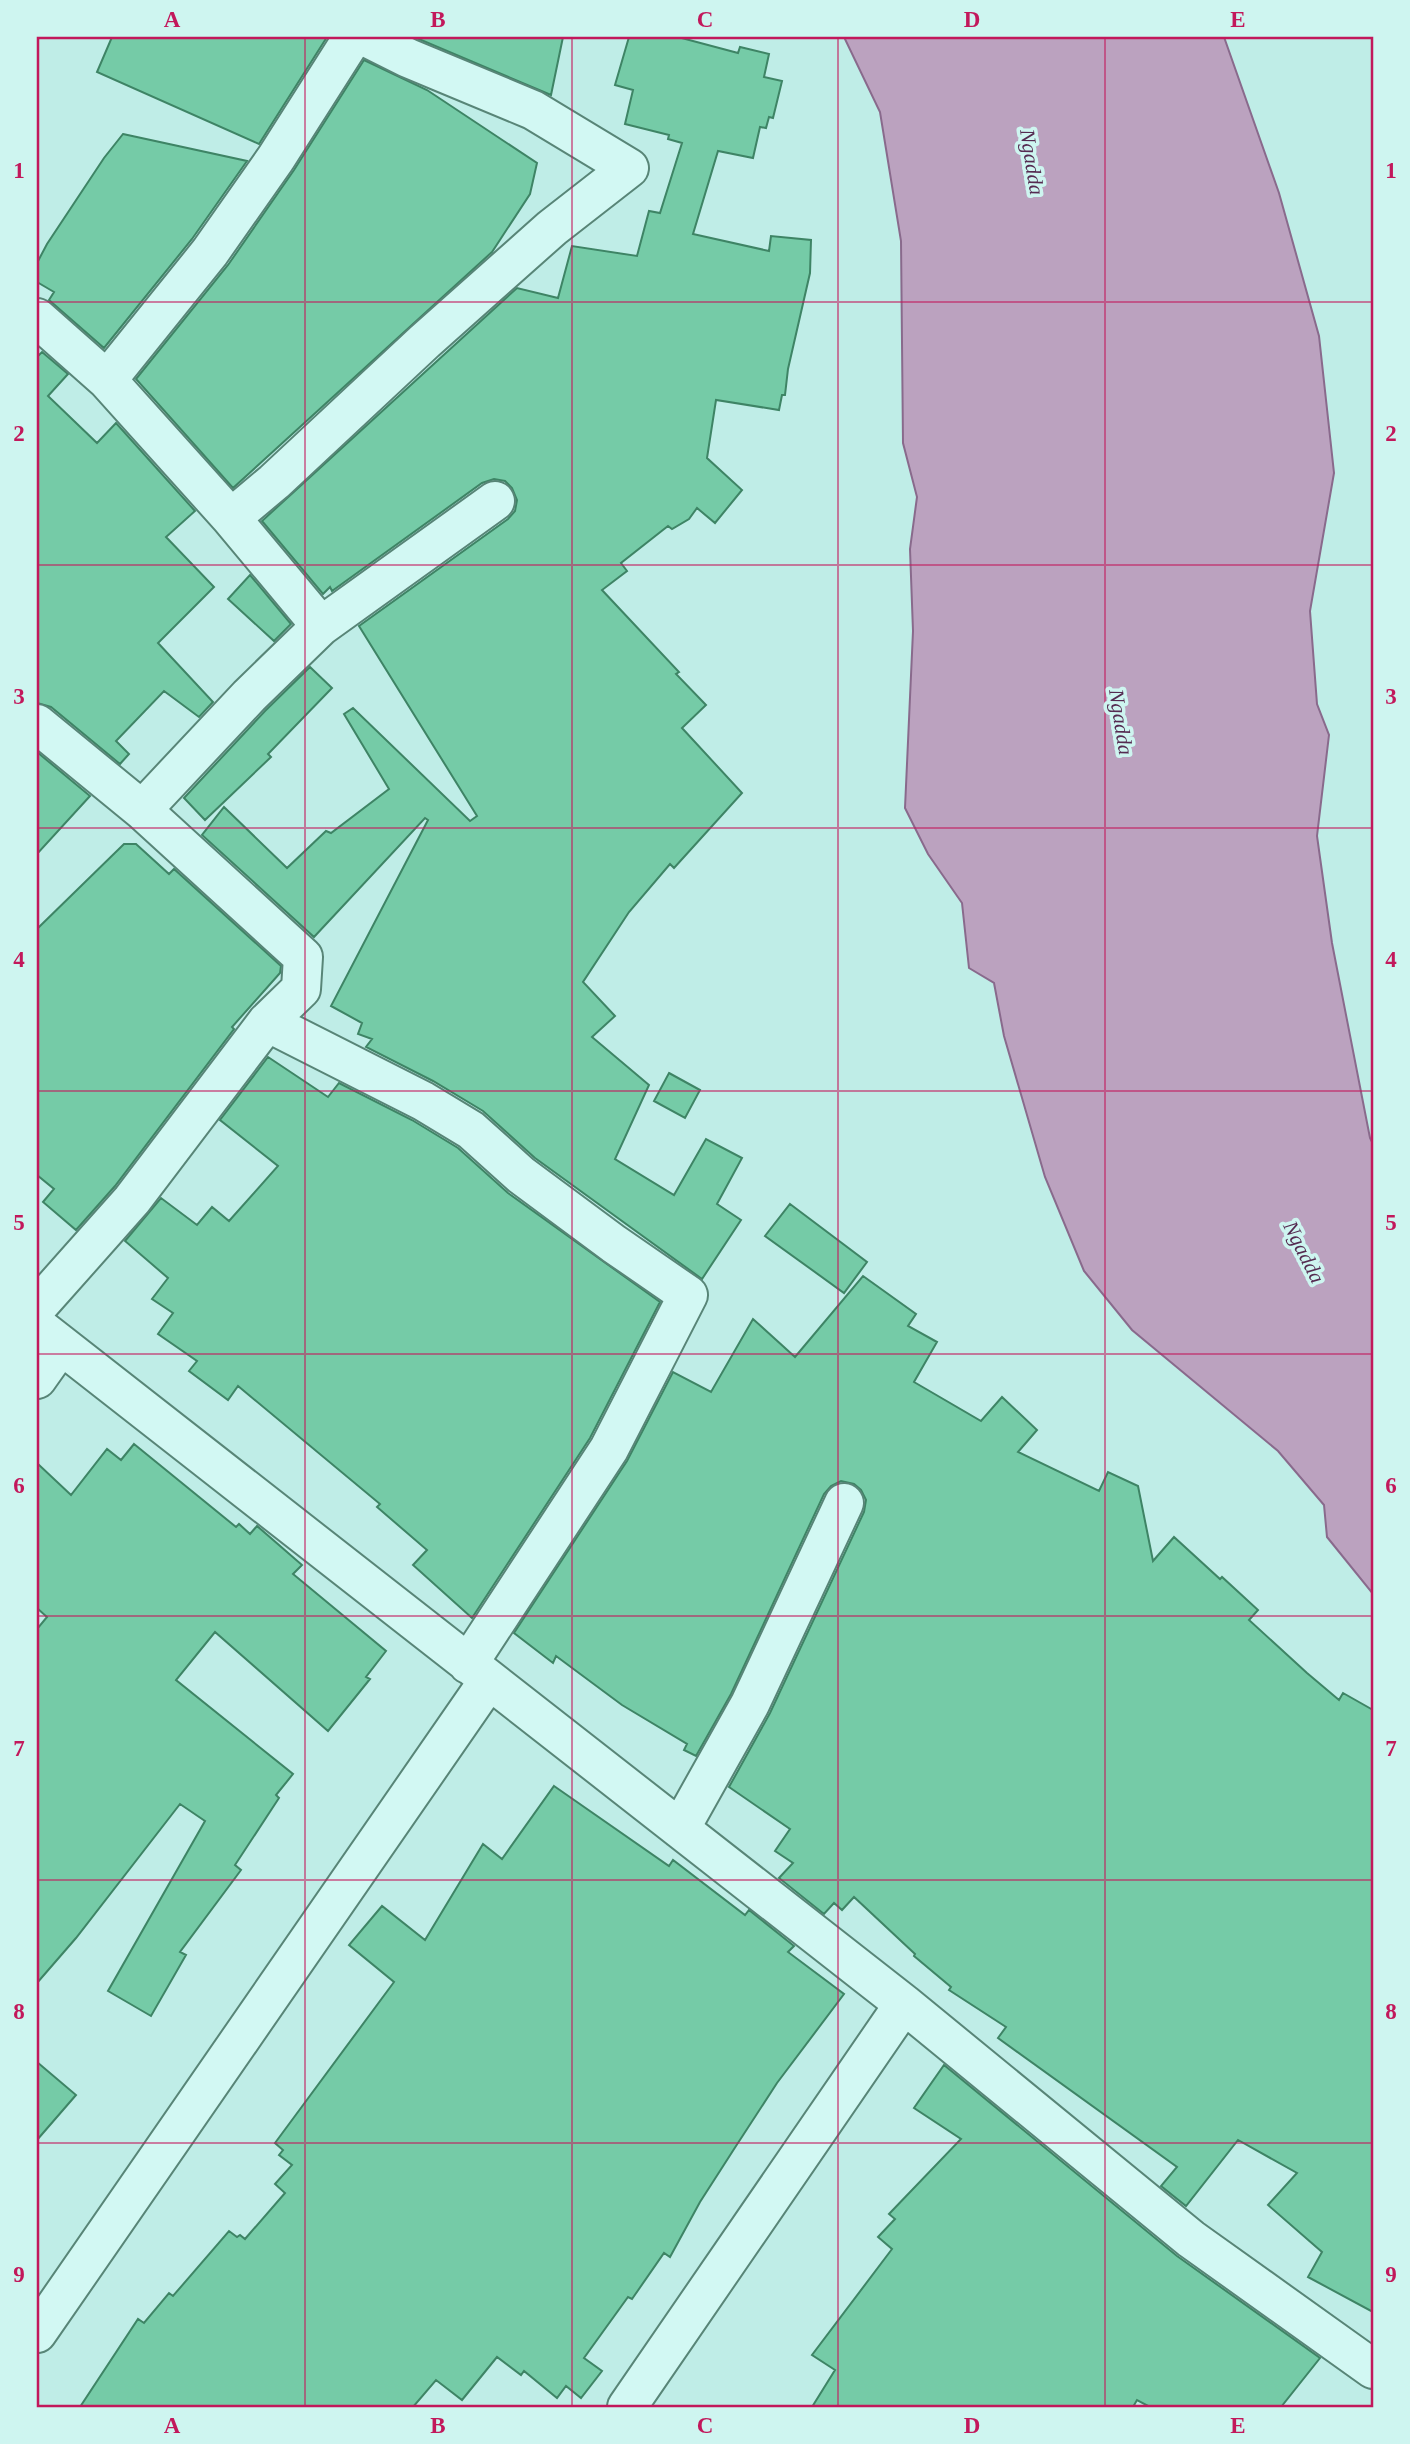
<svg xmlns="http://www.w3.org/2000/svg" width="1410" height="2444" font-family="Georgia,serif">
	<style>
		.water { fill: #bba2bf; stroke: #896a8c; stroke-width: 2 }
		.building { fill: #75cba7; stroke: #3e8465; stroke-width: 2 }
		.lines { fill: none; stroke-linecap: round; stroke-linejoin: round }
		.street-casing { stroke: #588577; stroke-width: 42 }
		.street { stroke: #d2f8f3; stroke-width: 38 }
		.grid { fill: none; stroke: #c2185b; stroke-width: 2; stroke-opacity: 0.55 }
		.labels { text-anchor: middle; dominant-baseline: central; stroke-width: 7; stroke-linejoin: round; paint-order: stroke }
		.water-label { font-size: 21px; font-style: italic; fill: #552b51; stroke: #cef5f0 }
		.neatline { fill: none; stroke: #c2185b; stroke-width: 2.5 }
		.grid-label { font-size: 23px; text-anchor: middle; font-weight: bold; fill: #c2185b }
	</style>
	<rect width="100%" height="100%" fill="#bfede7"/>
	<!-- water -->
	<path class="water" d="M844 37H1224L1279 193 1319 336 1334 473 1310 611 1317 704 1329 735 1317 836 1332 943 1370 1138 1373 1144V1594L1327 1537 1324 1505 1278 1451 1132 1330 1084 1271 1045 1177 1004 1036 994 983 969 968 962 903 928 854 905 808 913 631 910 549 917 497 903 443 901 241 880 112Z"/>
	<!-- building -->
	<path class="building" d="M112 37H327L259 144 97 72Z
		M414 37H563L551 95Z
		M629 37H678L738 53 740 47 769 54 764 77 782 81 773 118 769 117 766 128 760 127 753 158 718 151 693 234 769 251 771 236 811 240 810 273 788 369 785 395H782L779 410 716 400 707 458 742 490 715 523 697 508 689 519 672 529 668 526 621 563 627 571 602 590 679 672 676 674 706 705 682 728 742 793 674 868 670 864 629 912 583 982 615 1016 592 1037 649 1085 615 1159 674 1195 706 1139 742 1158 717 1204 741 1220 702 1279 535 1158 483 1111 433 1081 366 1047 372 1039 358 1034 362 1023 331 1006 428 820 425 818 314 937 202 835 224 807 287 868 326 831 331 833 389 789 344 714 353 708 470 821 477 816 359 626 508 519 515 511 517 500 512 488 505 481 494 479 482 483 332 591 330 587 323 594 262 521 517 288 558 298 572 246 637 256 649 211 660 213 682 143 668 139 669 135 625 124 633 90 615 85Z
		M364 60 427 90 537 163 530 194 492 252 233 488 136 379 228 265 294 170Z
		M123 134 247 161 192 239 104 348 49 300 54 292 37 282V263L47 244 104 158Z
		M42 352 68 374 48 396 97 443 116 423 195 511 166 537 214 587 158 643 213 702 199 717 164 691 116 741 129 754 120 764 51 707 37 703V357Z
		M250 575 291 624 274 641 228 599Z
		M310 667 332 688 268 754 271 757 205 820 184 798 265 711Z
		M37 752 90 796 37 854Z
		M124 844H136L169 874 174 869 281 966 280 973 232 1027 234 1029 115 1186 76 1230 43 1202 54 1189 37 1175V929Z
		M268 1057 328 1097 339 1083 412 1120 458 1148 508 1193 660 1302 590 1438 472 1618 413 1565 427 1550 377 1507 380 1504 238 1386 228 1400 189 1371 197 1361 158 1334 173 1313 152 1299 168 1278 125 1241 161 1198 197 1225 212 1207 229 1221 278 1166 220 1120Z
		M669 1073 700 1090 685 1118 654 1101Z
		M790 1204 867 1262 844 1293 765 1236Z
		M863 1276 916 1314 908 1326 937 1342 914 1382 981 1421 1002 1397 1037 1430 1018 1452 1099 1491 1108 1472 1138 1486 1153 1561 1174 1537 1220 1579 1222 1577 1258 1610 1249 1620 1307 1673 1339 1700 1343 1693 1373 1710V2312L1308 2277 1322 2252 1268 2205 1297 2173 1238 2140 1186 2206 1161 2186 1177 2167 998 2038 1006 2027 949 1990 951 1987 914 1956 915 1954 854 1897 842 1910 834 1903 824 1914 779 1878 793 1863 775 1851 790 1829 729 1787 770 1713 864 1512 866 1500 861 1490 854 1484 841 1481 831 1486 824 1494 731 1694 696 1756 684 1750 687 1744 622 1705 556 1656 553 1663 514 1633 627 1461 673 1372 711 1392 753 1319 795 1357Z
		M134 1444 236 1527 239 1524 250 1534 257 1526 302 1565 293 1574 386 1651 366 1677 370 1679 328 1731 215 1632 176 1680 293 1774 276 1795 279 1798 235 1865 241 1870 180 1952 186 1955 151 2016 108 1991 205 1821 180 1804 76 1938 37 1983V1629L47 1617 37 1608V1463L71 1495 107 1449 121 1460Z
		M554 1786 669 1866 673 1860 745 1915 749 1910 794 1946 788 1952 844 1994 777 2083 736 2146 700 2202 670 2257 664 2253 632 2299 628 2297 584 2358 602 2371 581 2398 566 2386 557 2398 524 2371 521 2375 497 2357 462 2400 436 2380 413 2407H80L138 2319 144 2323 169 2293 173 2296 229 2231 237 2237 240 2235 245 2239 285 2193 275 2184 292 2165 279 2155 283 2150 275 2143 394 1982 349 1945 382 1906 425 1940 483 1844 502 1859Z
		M37 2062 76 2095 37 2140Z
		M944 2065 1177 2256 1320 2358 1281 2407H1150L1137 2400 1133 2407H812L835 2370 812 2355 892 2249 878 2237 895 2219 889 2214 961 2139 914 2108Z"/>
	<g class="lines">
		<!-- street casing -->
		<g class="street-casing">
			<path id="street" d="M37 318 107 380 231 518 321 626
				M107 380 210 252 276 158 353 37
				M231 518 274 482 425 341 552 228 629 168 533 110 408 58 366 37
				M37 724 142 810 303 957 301 989 267 1022 132 1200 37 1307
				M142 810 249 696 321 626 495 501
				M267 1022 423 1101 471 1130 521 1175 614 1244 688 1295 609 1449 468 1664
				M37 1326 904 2004 1191 2239 1373 2369
				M37 1379 61 1345
				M680 1829 750 1704 844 1503
				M37 2333 489 1680
				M627 2407 904 2004"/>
		</g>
		<!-- street -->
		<use href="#street" class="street"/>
	</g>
	<!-- grid -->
	<path class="grid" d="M305 37V2407M572 37V2407M838 37V2407M1105 37V2407M37 302H1373M37 565H1373M37 828H1373M37 1091H1373M37 1354H1373M37 1616H1373M37 1880H1373M37 2143H1373"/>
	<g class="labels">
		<!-- water labels -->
		<g class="water-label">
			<text transform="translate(1032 162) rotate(81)">Ngadda</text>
			<text transform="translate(1121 722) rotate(81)">Ngadda</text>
			<text transform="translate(1304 1252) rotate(63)">Ngadda</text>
		</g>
	</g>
	<!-- border -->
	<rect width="1410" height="2444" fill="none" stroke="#cef5f0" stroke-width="77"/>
	<rect x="38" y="38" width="1334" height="2368" class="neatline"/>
	<g class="grid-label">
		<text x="172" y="27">A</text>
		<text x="438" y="27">B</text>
		<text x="705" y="27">C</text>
		<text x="972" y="27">D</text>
		<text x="1238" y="27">E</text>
		<text x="19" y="178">1</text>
		<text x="1391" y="178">1</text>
		<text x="19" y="441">2</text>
		<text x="1391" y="441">2</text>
		<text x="19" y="704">3</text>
		<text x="1391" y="704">3</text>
		<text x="19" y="967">4</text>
		<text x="1391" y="967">4</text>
		<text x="19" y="1230">5</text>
		<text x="1391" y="1230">5</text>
		<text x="19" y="1493">6</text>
		<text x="1391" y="1493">6</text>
		<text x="19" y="1756">7</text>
		<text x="1391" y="1756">7</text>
		<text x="19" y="2019">8</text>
		<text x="1391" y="2019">8</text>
		<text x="19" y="2282">9</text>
		<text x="1391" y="2282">9</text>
		<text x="172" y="2433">A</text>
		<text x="438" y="2433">B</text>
		<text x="705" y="2433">C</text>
		<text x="972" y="2433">D</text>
		<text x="1238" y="2433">E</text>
	</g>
</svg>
